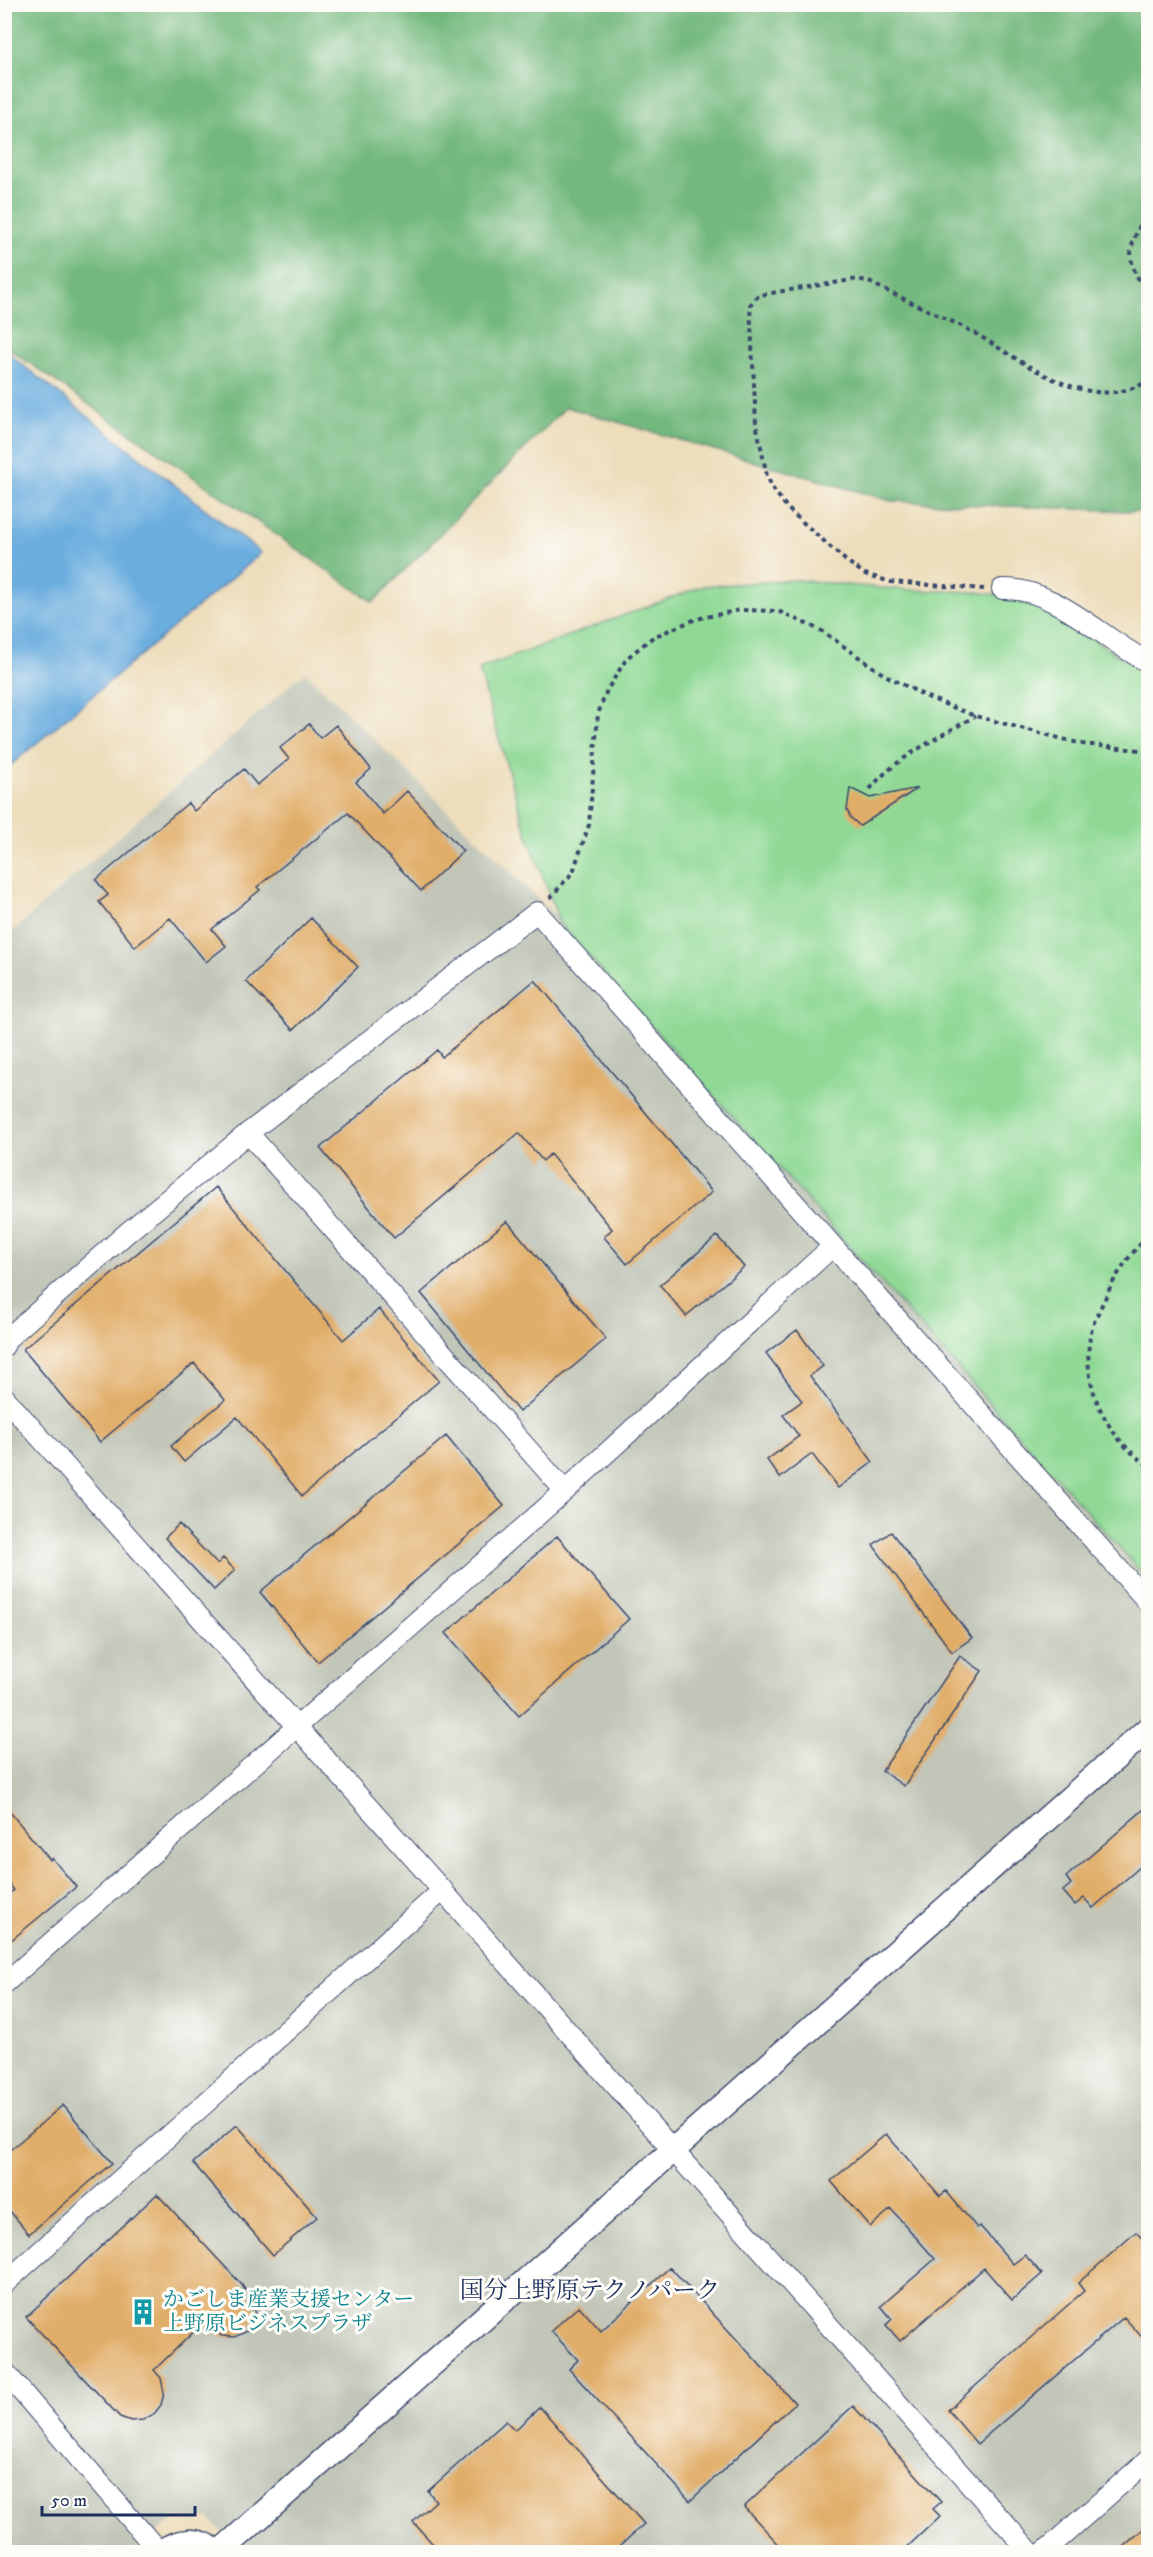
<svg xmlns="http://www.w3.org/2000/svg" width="1153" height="2557" font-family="'IM FELL DW Pica','Noto Serif JP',serif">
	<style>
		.industrial { fill: #c2c6b9 }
		.green { fill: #8fd995; stroke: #55847a; stroke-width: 1.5 }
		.forest { fill: #73b97e; stroke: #47746e; stroke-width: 1.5 }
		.water { fill: #6aaddf; stroke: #426e9e; stroke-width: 1.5 }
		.building { fill: #e1ae6b }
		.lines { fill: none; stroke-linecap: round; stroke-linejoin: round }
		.minor-casing { stroke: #3a496c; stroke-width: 22 }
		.tertiary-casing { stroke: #3a496c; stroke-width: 27 }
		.path { stroke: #3a496c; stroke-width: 4; stroke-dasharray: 4.5 4.5; stroke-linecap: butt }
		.minor { stroke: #fff; stroke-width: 20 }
		.tertiary { stroke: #fff; stroke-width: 24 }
		.labels { text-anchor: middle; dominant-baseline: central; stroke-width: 6; stroke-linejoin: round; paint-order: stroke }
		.culture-label { font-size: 21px; fill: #0d838f; stroke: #fdfcf7; text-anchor: start }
		.quarter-label { font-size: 24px; fill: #1b2f5e; stroke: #fdfcf7 }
	</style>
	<rect width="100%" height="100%" fill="#fdfcf7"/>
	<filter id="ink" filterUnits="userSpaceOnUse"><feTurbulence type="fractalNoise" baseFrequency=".0167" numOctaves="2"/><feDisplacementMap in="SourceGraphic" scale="12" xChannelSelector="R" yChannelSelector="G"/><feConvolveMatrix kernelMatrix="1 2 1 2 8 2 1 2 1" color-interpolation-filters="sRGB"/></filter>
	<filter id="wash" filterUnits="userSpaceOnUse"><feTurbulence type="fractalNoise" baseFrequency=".008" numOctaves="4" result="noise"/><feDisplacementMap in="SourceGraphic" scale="24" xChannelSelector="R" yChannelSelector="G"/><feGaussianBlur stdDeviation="1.35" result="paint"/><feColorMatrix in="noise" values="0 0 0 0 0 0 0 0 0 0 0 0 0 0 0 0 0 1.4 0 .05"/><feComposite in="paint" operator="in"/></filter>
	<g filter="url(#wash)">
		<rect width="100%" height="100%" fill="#edddbb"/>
		<!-- industrial -->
		<path class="industrial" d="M305 672 559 919 1148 1583V2552H238L209 2518 193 2521 176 2518 136 2549V2552H5L4 939Z"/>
		<!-- green -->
		<path class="green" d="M798 580C836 584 874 588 912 590 951 592 994 589 1030 603 1073 620 1107 653 1148 673V1580L560 924 523 822 479 669 703 586Z"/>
		<!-- forest -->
		<path class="forest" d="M5 4 1148 5V512L891 501 566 407 373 602 5 346Z"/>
		<!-- water -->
		<path class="water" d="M5 351 261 553 5 770 4 351Z"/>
		<g id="blocks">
			<!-- building -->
			<path class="building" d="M309 724 320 738 336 725 371 769 356 782 383 814 407 791 463 851 421 891 348 813 257 887 260 890 212 929 226 946 206 962 170 918 135 947 99 902 108 895 96 880 188 803 194 811 244 769 257 785 289 759 280 748Z
				M850 788 870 798 918 788 860 826 851 818 847 810Z
				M311 918 358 967 293 1030 246 981Z
				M535 980 712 1192 627 1264 604 1237 612 1229 550 1154 543 1161 519 1133 394 1238 320 1148 437 1050 442 1057Z
				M216 1187 343 1340 379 1309 439 1381 302 1496 237 1417 184 1462 171 1446 225 1400 194 1363 100 1442 23 1349Z
				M507 1221 606 1339 519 1412 421 1293Z
				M717 1236 744 1267 686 1316 660 1285Z
				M797 1330 823 1366 810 1376 873 1462 838 1488 812 1454 780 1478 767 1460 799 1436 783 1415 802 1401 766 1353Z
				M446 1436 504 1506 318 1662 260 1592Z
				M179 1524 217 1564 223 1558 235 1570 214 1590 165 1538Z
				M891 1532 972 1638 952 1652 873 1545Z
				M557 1536 629 1619 519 1716 446 1633Z
				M960 1656 982 1671 904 1786 882 1771Z
				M4 1805 50 1860 52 1858 76 1887 4 1946V1897L14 1890 4 1878Z
				M1149 1805V1859L1093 1908 1084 1898 1075 1905 1063 1891 1071 1884 1066 1877Z
				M63 2105 112 2163 29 2234 4 2204V2155Z
				M237 2125 317 2217 273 2255 193 2163Z
				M886 2134 940 2196 946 2191 977 2228 980 2226 1013 2264 1025 2255 1042 2274 1012 2300 984 2268 900 2341 886 2325 892 2319 881 2306 935 2259 891 2209 870 2227 831 2181Z
				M157 2194 242 2285 255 2306 254 2320 247 2331 235 2337 222 2336 202 2324 154 2370 161 2378 164 2393 161 2405 154 2414 143 2420 131 2421 120 2417 26 2317Z
				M1136 2232 1149 2246V2345L1124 2317 977 2444 948 2410 1084 2291 1078 2283Z
				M670 2267 795 2403 690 2501 569 2369 578 2360 551 2331 579 2306 601 2331Z
				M853 2406 941 2502 933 2509 940 2516 901 2553H809L802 2548 798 2553H787L744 2507Z
				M540 2407 644 2524 612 2553H441L413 2522 436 2501 428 2491 506 2421 515 2430Z
				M1149 2524V2553H1116Z"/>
		</g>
	</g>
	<g filter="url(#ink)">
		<use href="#blocks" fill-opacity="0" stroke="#3a496c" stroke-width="1.5"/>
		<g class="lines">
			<!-- minor casing -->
			<g class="minor-casing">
				<path id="minor" d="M1002 589C1055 587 1102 639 1148 662
					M248 1133 565 1491
					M4 1346 8 1338 128 1232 248 1133 537 912 1148 1602
					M4 1397C349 1780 688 2168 1030 2552
					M4 1984 565 1491 832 1247
					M4 2284 443 1890
					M4 2371 159 2552
					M1044 2552 1148 2460"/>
			</g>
			<!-- tertiary casing -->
			<g class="tertiary-casing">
				<path id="tertiary" d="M161 2552C179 2539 198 2538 216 2552
					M220 2552 1148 1729"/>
			</g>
			<!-- path -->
			<path class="path" d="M1148 209C1129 248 1122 256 1148 294
				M984 589 891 582 865 574 845 560 788 509 773 489 767 476 756 423 750 305 759 295 858 279 869 282C902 299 936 313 969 330 1022 359 1086 417 1148 381
				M870 789C897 756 939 738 975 716
				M550 898 573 872 589 825 598 714 607 690 627 658 653 637 696 619 740 610 778 611 822 631 883 674 927 697 975 716 1082 744 1148 751
				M1148 1237C1131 1252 1118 1272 1108 1292 1103 1303 1097 1314 1093 1325 1077 1377 1104 1437 1148 1465"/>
			<!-- minor -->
			<use href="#minor" class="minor"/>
			<!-- tertiary -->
			<use href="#tertiary" class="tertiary"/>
		</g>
	</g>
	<!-- icons -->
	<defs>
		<g id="building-bare" transform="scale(2.07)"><path d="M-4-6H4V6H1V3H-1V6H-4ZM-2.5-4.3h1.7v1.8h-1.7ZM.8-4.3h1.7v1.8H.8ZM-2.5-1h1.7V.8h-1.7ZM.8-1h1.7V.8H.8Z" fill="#0f9aa8" stroke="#fdfcf7" stroke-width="2.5" paint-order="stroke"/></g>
	</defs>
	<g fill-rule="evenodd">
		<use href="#building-bare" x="143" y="2312"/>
	</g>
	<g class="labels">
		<!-- culture labels -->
		<g class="culture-label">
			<text x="163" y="2300">かごしま産業支援センター<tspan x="163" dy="24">上野原ビジネスプラザ</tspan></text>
		</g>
		<!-- quarter labels -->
		<g class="quarter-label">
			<text x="590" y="2291">国分上野原テクノパーク</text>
		</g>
	</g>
	<!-- margin -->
	<rect width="1153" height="2557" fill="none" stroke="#fdfcf7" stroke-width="24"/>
	<!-- scale -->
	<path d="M42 2506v9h153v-9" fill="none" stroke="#1b2f5e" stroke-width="3"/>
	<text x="51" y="2506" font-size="18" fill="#1b2f5e" stroke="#fdfcf7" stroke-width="4.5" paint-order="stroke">50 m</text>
</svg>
